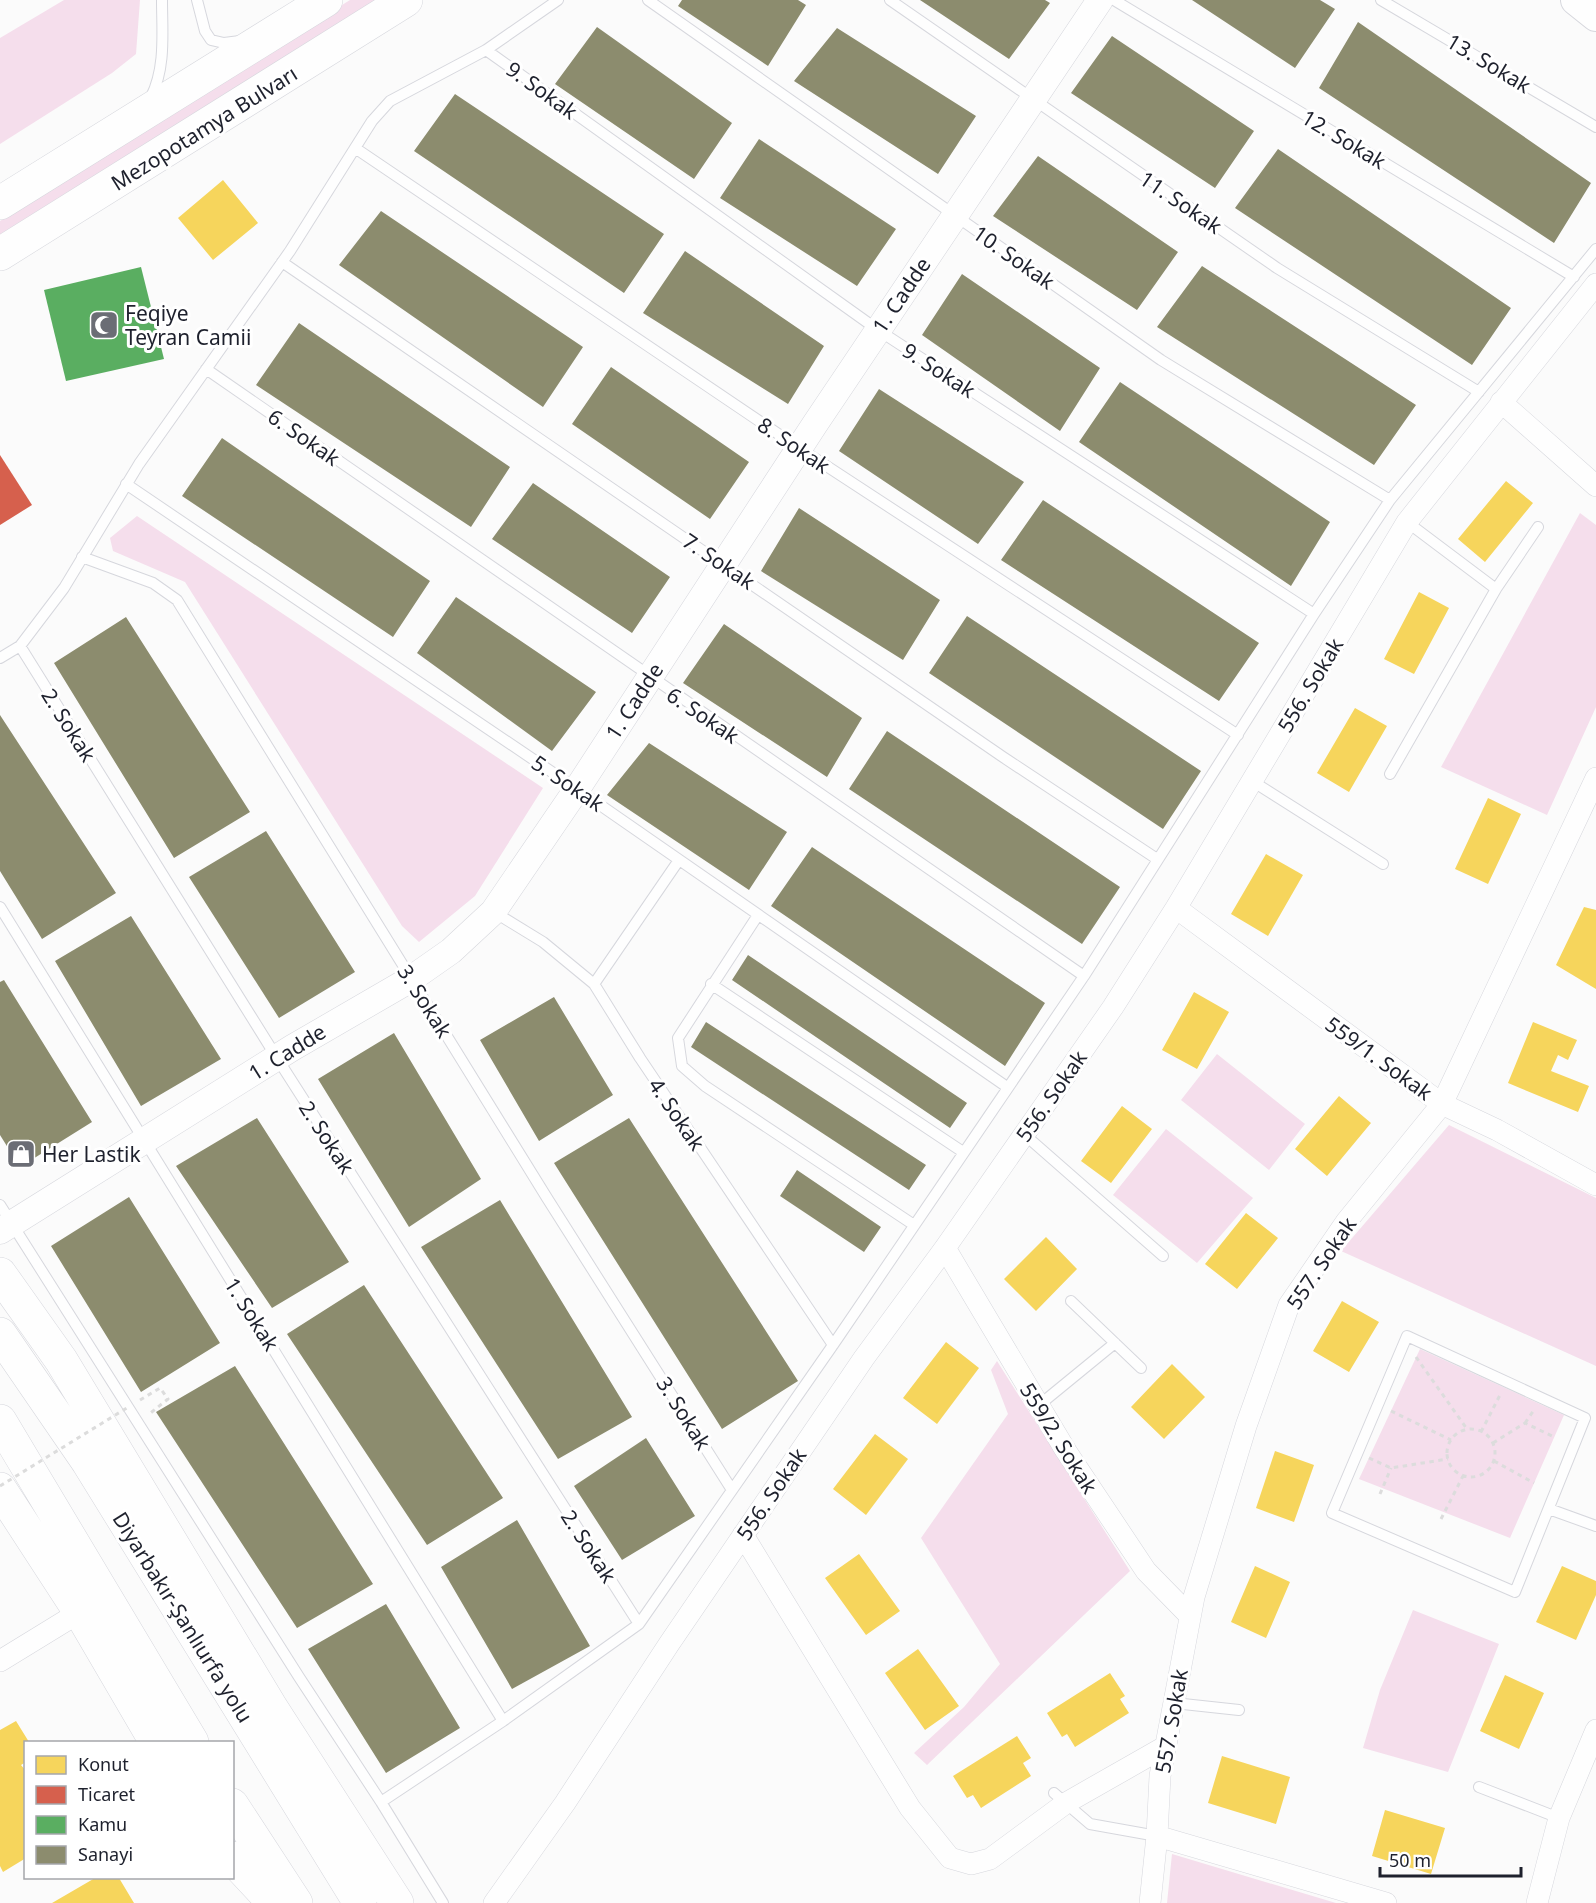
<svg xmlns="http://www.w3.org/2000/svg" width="1596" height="1903" font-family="'Noto Sans',sans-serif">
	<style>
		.green { fill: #f5deec }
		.homes { fill: #f6d55c }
		.shops { fill: #d6604d }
		.public { fill: #5aae61 }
		.industry { fill: #8c8c6e }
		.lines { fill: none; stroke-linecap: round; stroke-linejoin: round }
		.service-casing { stroke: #d6d7dd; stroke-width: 12 }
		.minor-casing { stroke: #d6d7dd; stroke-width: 22 }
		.tertiary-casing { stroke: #d6d7dd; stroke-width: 27 }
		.secondary-casing { stroke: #d6d7dd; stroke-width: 32 }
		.primary-casing { stroke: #d6d7dd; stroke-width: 34 }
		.trunk-casing { stroke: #d6d7dd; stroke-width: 34 }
		.path { stroke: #dcdcdc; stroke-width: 3; stroke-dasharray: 4.5 4.5; stroke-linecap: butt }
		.service { stroke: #fefefe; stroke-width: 10 }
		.minor { stroke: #fefefe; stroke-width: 21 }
		.tertiary { stroke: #fefefe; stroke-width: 26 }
		.secondary { stroke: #fefefe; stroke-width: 30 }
		.primary { stroke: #fefefe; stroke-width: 33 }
		.trunk { stroke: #fefefe; stroke-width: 33 }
		.path-bridge { stroke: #dcdcdc; stroke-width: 3; stroke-dasharray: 4.5 4.5; stroke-linecap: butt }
		.labels { text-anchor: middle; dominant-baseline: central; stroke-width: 6; stroke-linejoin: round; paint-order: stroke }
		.street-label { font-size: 21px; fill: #1e212d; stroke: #fff }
		.poi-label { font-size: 21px; fill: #1e212d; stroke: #fff; text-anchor: start }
	</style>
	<rect width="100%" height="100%" fill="#fbfbfb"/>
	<!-- green -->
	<path class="green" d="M64 0H140L136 54 112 73 0 144V38Z
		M350 0H380L0 239V221Z
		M1580 513 1596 525V707L1547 815 1441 767Z
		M137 516 543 788 475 896 419 942 402 926 185 582 113 551 110 538Z
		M1217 1054 1305 1124 1269 1170 1181 1100Z
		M1449 1125 1596 1198V1366L1341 1251Z
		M1166 1129 1253 1198 1197 1263 1113 1195Z
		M1420 1349 1564 1415 1510 1538 1359 1479Z
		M997 1361 1130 1571 927 1765 914 1753 964 1707 1000 1664 921 1538 1008 1414 991 1370Z
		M1413 1610 1499 1644 1448 1772 1363 1748 1380 1690Z
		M1172 1854 1336 1903H1167Z"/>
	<!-- homes -->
	<path class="homes" d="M223 180 258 223 213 260 178 218Z
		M1506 481 1533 503 1485 562 1458 539Z
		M1419 592 1449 608 1414 674 1384 659Z
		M1355 708 1387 726 1349 792 1317 773Z
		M1488 798 1521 814 1488 884 1455 869Z
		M1266 854 1303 875 1268 936 1231 914Z
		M1584 907 1596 910V989L1556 965Z
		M1194 992 1229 1012 1197 1069 1162 1050Z
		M1533 1022 1577 1040 1568 1060 1558 1055 1551 1071 1589 1086 1578 1112 1508 1083Z
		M1339 1096 1371 1123 1327 1176 1295 1149Z
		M1122 1106 1152 1129 1111 1183 1081 1161Z
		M1246 1213 1278 1238 1237 1289 1205 1264Z
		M1046 1237 1077 1269 1036 1311 1004 1279Z
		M1342 1301 1379 1322 1349 1372 1313 1351Z
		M946 1342 979 1368 937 1424 903 1398Z
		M1172 1364 1205 1397 1164 1439 1131 1407Z
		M875 1434 908 1459 866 1515 833 1489Z
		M1275 1451 1314 1465 1294 1522 1256 1508Z
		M859 1554 900 1611 866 1635 825 1578Z
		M1255 1566 1290 1582 1266 1638 1231 1622Z
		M1562 1566 1596 1581V1595L1576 1640 1536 1622Z
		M918 1649 959 1706 925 1730 885 1673Z
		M1110 1673 1125 1696 1120 1699 1129 1713 1075 1747 1067 1734 1062 1737 1047 1713Z
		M1505 1675 1544 1693 1519 1749 1480 1731Z
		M16 1721 29 1742H26V1762L21 1765 26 1771V1858L3 1872 0 1866V1730Z
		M1017 1736 1031 1758 1023 1763 1031 1776 981 1808 973 1795 967 1798 953 1776Z
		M1222 1756 1290 1777 1276 1824 1208 1803Z
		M1385 1810 1445 1828 1431 1874 1372 1856Z
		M95 1878H119L134 1903H52Z"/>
	<!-- shops -->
	<path class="shops" d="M0 455 32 505 0 525Z"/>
	<!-- public -->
	<path class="public" d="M141 267 164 359 66 381 44 290Z"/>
	<!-- industry -->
	<path class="industry" d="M682 0H798L806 5 768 66 678 6Z
		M920 0H1045L1050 3 1009 59Z
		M1192 0H1320L1335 9 1295 68Z
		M1358 22 1591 183 1554 243 1319 88Z
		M597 27 732 123 694 179 555 84Z
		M837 28 976 116 938 174 794 81Z
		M1112 36 1254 131 1215 188 1071 93Z
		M455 94 664 234 624 293 414 151Z
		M759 139 896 229 857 286 720 198Z
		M1278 149 1511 308 1472 365 1235 208Z
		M1038 156 1178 252 1137 310 993 216Z
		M381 211 583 347 543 407 339 265Z
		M685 251 824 346 788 404 643 313Z
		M1202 266 1416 405 1374 465 1157 327Z
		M962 274 1100 368 1060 431 922 335Z
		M299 323 510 467 471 527 256 385Z
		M611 367 749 462 710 519 572 424Z
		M1120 382 1330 522 1291 586 1079 442Z
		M879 389 1024 482 978 544 839 451Z
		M222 438 430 581 393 637 182 496Z
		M533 483 670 577 632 633 492 539Z
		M1043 500 1259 643 1219 701 1001 560Z
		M799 508 940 600 903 660 761 571Z
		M456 597 596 692 552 751 417 653Z
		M967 616 1201 771 1163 829 929 673Z
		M126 617 250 812 174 858 54 663Z
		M724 624 862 718 827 777 683 683Z
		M0 715 116 893 42 939 0 871Z
		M887 731 1120 887 1082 944 849 789Z
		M649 743 787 832 749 890 607 795Z
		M266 831 355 972 279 1018 189 877Z
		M812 847 1045 1003 1005 1066 771 906Z
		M131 916 221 1059 141 1106 55 961Z
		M748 955 967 1103 950 1128 732 980Z
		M4 980 92 1122 20 1167 0 1135V982Z
		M554 997 613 1095 539 1141 480 1040Z
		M706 1022 926 1165 909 1190 691 1047Z
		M394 1033 481 1179 409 1227 318 1079Z
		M257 1118 349 1262 272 1308 176 1166Z
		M629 1118 798 1381 722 1429 554 1163Z
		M797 1170 881 1227 864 1252 780 1196Z
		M129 1197 220 1343 141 1392 51 1246Z
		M500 1200 632 1417 558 1459 421 1247Z
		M364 1285 503 1498 427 1545 287 1334Z
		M235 1366 373 1584 297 1628 156 1412Z
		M646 1438 695 1516 622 1560 574 1486Z
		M517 1520 590 1646 512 1689 441 1567Z
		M386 1604 460 1728 386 1773 308 1649Z"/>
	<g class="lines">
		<!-- service casing -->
		<g class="service-casing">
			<path id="service" d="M197 0 205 31 211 40 224 43 240 41
				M648 0 1161 360 1390 500
				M890 0 1277 268 1479 392
				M1114 0 1574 277
				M1381 0 1596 127
				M486 50 878 330 1314 614
				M151 97C166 67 162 32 162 0
				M355 148 799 448 1238 735
				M282 262 1003 757 1157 859
				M206 369 1084 976
				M126 484 577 789 1007 1087
				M1407 522 1496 589
				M82 557 153 583 177 600 547 1198 732 1490
				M20 646 277 1058 639 1624
				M0 658 20 646 64 588 139 464 290 251 372 121 390 101 486 50 558 0
				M1390 774 1496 589 1538 527
				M1252 781 1383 864
				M0 907 503 1721
				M494 912 543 942 594 984 640 1058 833 1345
				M758 915 678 1038 682 1066 705 1086 914 1225
				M594 984 679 860
				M711 984 963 1152
				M1025 1135 1163 1256
				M0 1205 299 1677 381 1802 443 1903
				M1071 1301 1141 1368
				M1407 1336 1585 1418 1515 1592 1332 1513Z
				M1038 1406 1115 1343
				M1549 1509 1596 1526
				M1174 1703 1239 1710
				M1479 1787 1559 1818
				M1054 1793 1090 1824 1157 1836
				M381 1802 503 1721 639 1624 833 1345 1084 976 1314 614 1390 500 1596 249"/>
		</g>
		<!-- minor casing -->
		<g class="minor-casing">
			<path id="minor" d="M1501 402 1596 486
				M1176 908 1442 1104 1497 1130 1596 1185
				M945 1248 1066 1451 1146 1571 1190 1616
				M743 1535 910 1808 950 1858 971 1864 990 1859 1066 1803 1166 1746
				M0 1661 80 1612
				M1157 1836 1386 1903
				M494 1903 565 1803 669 1644 864 1358 945 1248 1113 1007 1176 908 1407 522 1596 284
				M1150 1903 1157 1836 1160 1776 1194 1597 1246 1426 1289 1305 1346 1222 1442 1104 1596 778
				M1537 1903 1559 1818 1596 1730"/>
		</g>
		<!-- tertiary casing -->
		<g class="tertiary-casing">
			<path id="tertiary" d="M0 1231 292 1048 411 979 451 951 493 912 577 789 815 424 1100 0"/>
		</g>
		<!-- secondary casing -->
		<g class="secondary-casing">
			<path id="secondary" d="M1576 0 1596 16"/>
		</g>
		<!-- primary casing -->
		<g class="primary-casing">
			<path id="primary" d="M0 203 326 0
				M0 254 406 0"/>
		</g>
		<!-- trunk casing -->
		<g class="trunk-casing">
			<path id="trunk" d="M0 1274 61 1360 272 1709 397 1903
				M0 1334 88 1462 360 1903
				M0 1421 192 1742
				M0 1489 80 1612 156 1742
				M232 1805 296 1903
				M232 1858 274 1903"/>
		</g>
		<!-- path -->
		<path class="path" d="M1416 1357 1467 1429
			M140 1400 160 1388 168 1399 148 1415
			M1391 1411 1451 1440
			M1525 1423 1534 1410
			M1447 1453a24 24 0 1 1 48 0a24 24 0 1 1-48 0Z
			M1481 1432 1501 1393
			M1493 1443 1525 1423 1552 1436
			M1369 1458 1391 1468 1448 1459
			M1494 1461 1534 1483
			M1380 1494 1391 1468
			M1441 1519 1463 1476"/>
		<!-- service -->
		<use href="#service" class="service"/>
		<!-- minor -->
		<use href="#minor" class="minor"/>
		<!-- tertiary -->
		<use href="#tertiary" class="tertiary"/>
		<!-- secondary -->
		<use href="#secondary" class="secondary"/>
		<!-- primary -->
		<use href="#primary" class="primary"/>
		<!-- trunk -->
		<use href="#trunk" class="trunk"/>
		<!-- path-bridge -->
		<path class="path-bridge" d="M0 1486 130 1406"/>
	</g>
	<!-- icons -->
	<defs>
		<g id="mosque-square" transform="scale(1.5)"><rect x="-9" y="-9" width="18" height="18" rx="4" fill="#6b6d75" stroke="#fff"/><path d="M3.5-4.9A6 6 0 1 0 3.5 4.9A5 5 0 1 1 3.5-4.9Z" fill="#fff"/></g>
		<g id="shop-square" transform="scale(1.5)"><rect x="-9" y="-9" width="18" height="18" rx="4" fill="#6b6d75" stroke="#fff"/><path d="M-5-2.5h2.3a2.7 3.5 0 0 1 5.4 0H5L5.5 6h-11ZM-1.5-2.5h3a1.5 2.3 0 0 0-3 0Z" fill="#fff"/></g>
	</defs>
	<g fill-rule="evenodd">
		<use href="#mosque-square" x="104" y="325"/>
		<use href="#shop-square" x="21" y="1154"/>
	</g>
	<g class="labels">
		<!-- street labels -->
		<g class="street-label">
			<text transform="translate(1489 63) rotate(31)">13. Sokak</text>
			<text transform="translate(542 90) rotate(36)">9. Sokak</text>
			<text transform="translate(204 128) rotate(-32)">Mezopotamya Bulvarı</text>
			<text transform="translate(1344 139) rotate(31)">12. Sokak</text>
			<text transform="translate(1181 202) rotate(34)">11. Sokak</text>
			<text transform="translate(1014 257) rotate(35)">10. Sokak</text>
			<text transform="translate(901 295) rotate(-56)">1. Cadde</text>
			<text transform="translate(939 370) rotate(33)">9. Sokak</text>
			<text transform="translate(304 437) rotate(35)">6. Sokak</text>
			<text transform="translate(794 445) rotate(34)">8. Sokak</text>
			<text transform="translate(719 561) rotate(34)">7. Sokak</text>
			<text transform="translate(1310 685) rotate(-59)">556. Sokak</text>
			<text transform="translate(634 701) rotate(-57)">1. Cadde</text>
			<text transform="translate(703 715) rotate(34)">6. Sokak</text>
			<text transform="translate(69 725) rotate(58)">2. Sokak</text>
			<text transform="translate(568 783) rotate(34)">5. Sokak</text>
			<text transform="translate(425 1001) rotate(58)">3. Sokak</text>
			<text transform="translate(287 1052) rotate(-32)">1. Cadde</text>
			<text transform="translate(1379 1058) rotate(36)">559/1. Sokak</text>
			<text transform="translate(1051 1096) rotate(-55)">556. Sokak</text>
			<text transform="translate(677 1114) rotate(56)">4. Sokak</text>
			<text transform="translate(327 1137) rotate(57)">2. Sokak</text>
			<text transform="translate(1321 1263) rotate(-56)">557. Sokak</text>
			<text transform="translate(252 1314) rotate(58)">1. Sokak</text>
			<text transform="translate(684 1413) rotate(58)">3. Sokak</text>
			<text transform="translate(1059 1438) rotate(58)">559/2. Sokak</text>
			<text transform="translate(771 1494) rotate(-56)">556. Sokak</text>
			<text transform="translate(589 1546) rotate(57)">2. Sokak</text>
			<text transform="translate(183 1617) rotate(58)">Diyarbakır-Şanlıurfa yolu</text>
			<text transform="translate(1171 1721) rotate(-80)">557. Sokak</text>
		</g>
		<!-- poi labels -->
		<g class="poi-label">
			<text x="125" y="313">Feqiye<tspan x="125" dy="24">Teyran Camii</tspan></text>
			<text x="42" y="1154">Her Lastik</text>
		</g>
	</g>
	<!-- legend -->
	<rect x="24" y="1741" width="210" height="138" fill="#ffffff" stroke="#a5a6ab" stroke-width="1.5"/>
	<rect x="36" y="1756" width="30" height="18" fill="#f6d55c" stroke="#a5a6ab" stroke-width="1.5"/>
	<text x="78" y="1771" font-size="18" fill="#1e212d">Konut</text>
	<rect x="36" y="1786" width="30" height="18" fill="#d6604d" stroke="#a5a6ab" stroke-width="1.5"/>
	<text x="78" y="1801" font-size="18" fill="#1e212d">Ticaret</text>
	<rect x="36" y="1816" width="30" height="18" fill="#5aae61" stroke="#a5a6ab" stroke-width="1.5"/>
	<text x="78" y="1831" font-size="18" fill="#1e212d">Kamu</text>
	<rect x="36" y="1846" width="30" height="18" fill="#8c8c6e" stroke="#a5a6ab" stroke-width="1.5"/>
	<text x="78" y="1861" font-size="18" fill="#1e212d">Sanayi</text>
	<!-- scale -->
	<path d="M1380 1867v9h141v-9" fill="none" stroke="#1e212d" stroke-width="3"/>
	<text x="1389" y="1867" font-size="18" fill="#1e212d" stroke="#ffffff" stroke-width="4.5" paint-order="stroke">50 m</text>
</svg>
